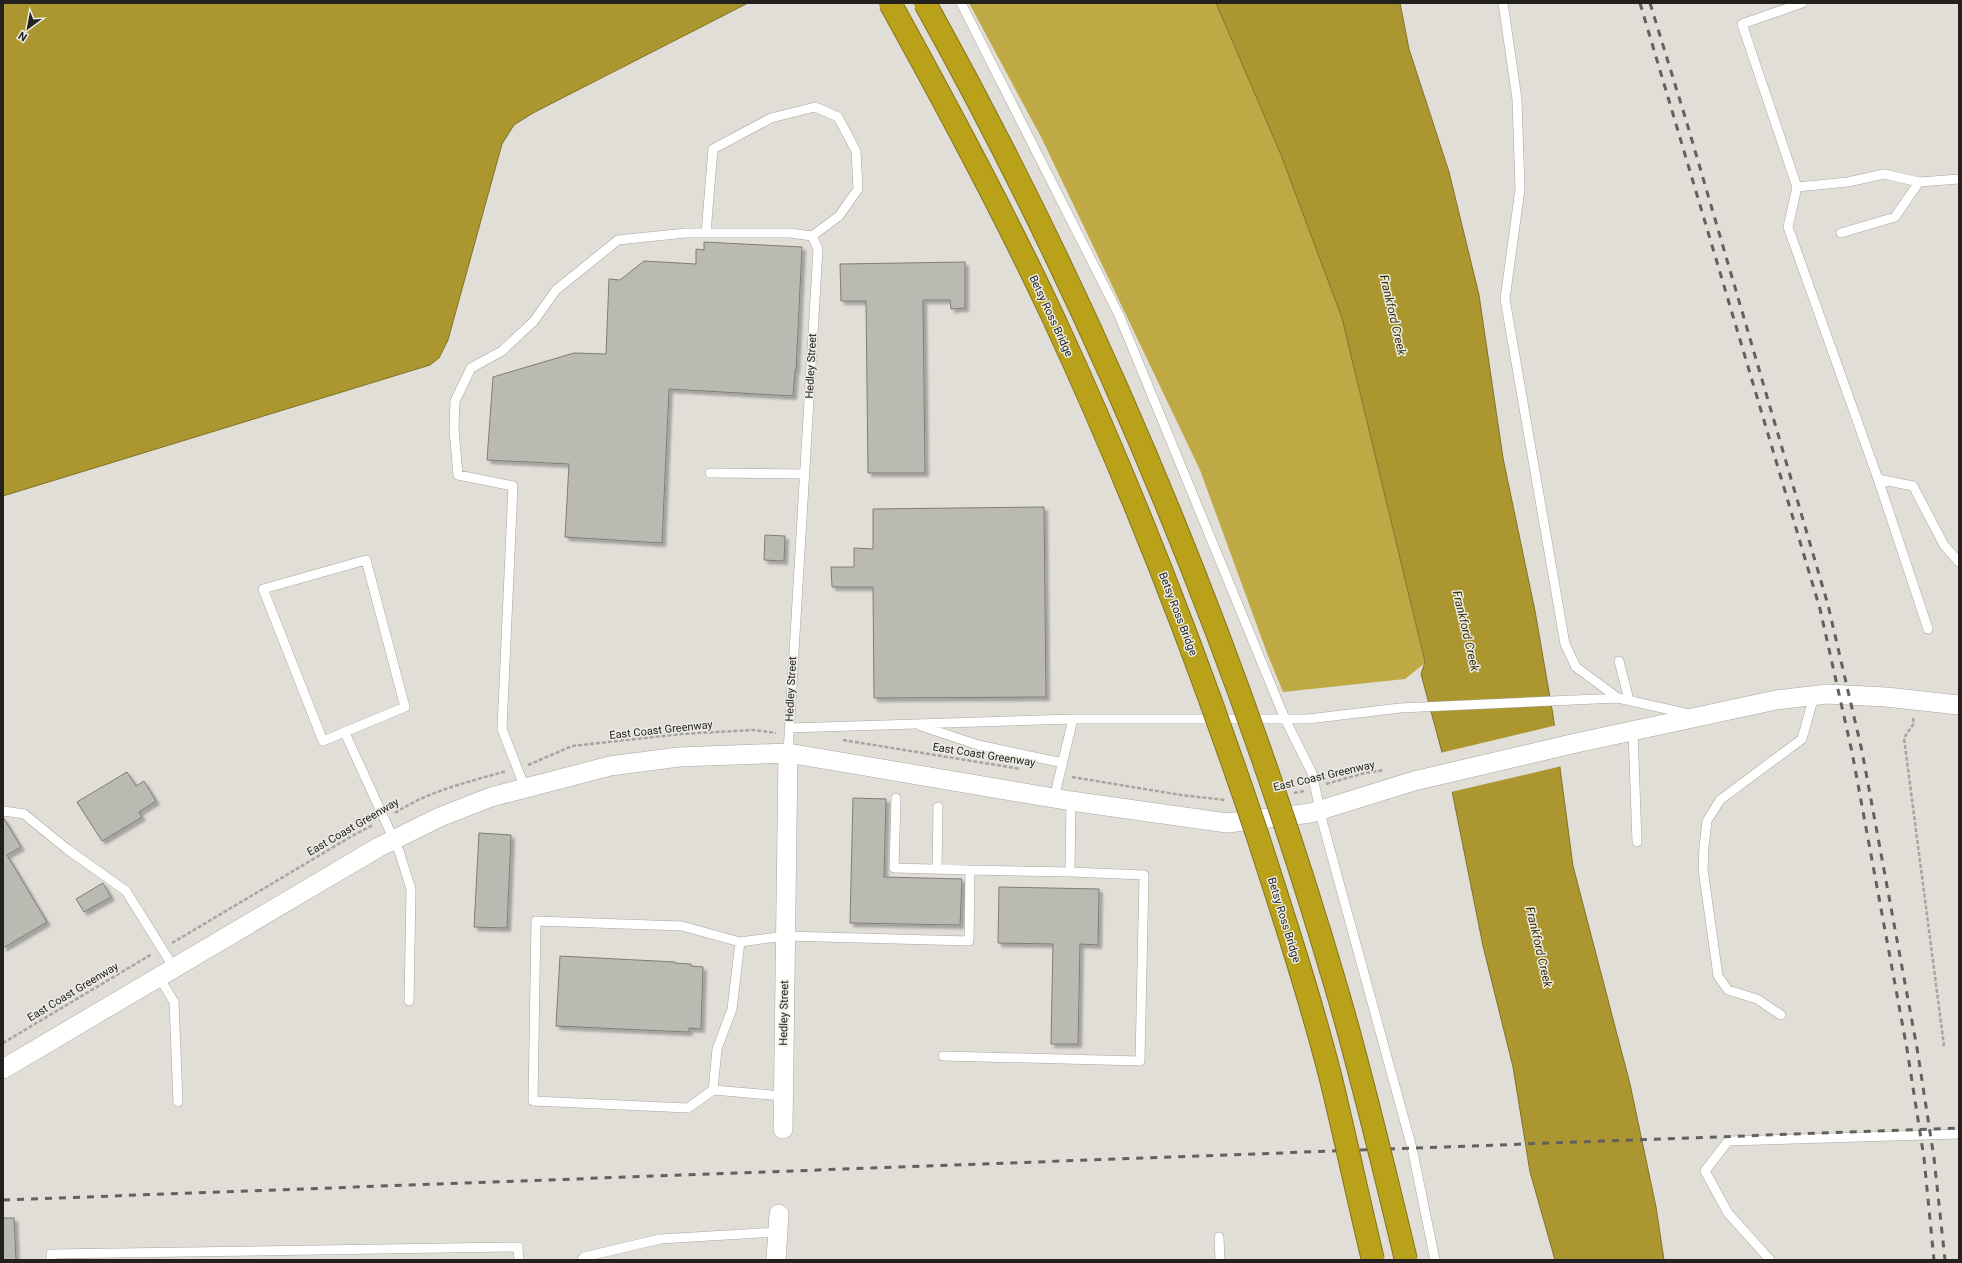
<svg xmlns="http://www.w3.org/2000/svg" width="1962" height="1263" font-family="Roboto,sans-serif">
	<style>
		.forest { fill: #bfa945 }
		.water { fill: #ab962f; stroke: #82732a }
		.pier { fill: #e0ded7 }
		.building { fill: #bbbab2; stroke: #7e7d75; filter: url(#shadow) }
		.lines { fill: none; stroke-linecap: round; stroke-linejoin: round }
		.lane-casing { stroke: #a8a69f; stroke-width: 10 }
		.street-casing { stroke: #a8a69f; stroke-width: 20 }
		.path { stroke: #a7a59f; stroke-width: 2.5; stroke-dasharray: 4 2; stroke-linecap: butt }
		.lane { stroke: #fff; stroke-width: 9 }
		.street { stroke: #fff; stroke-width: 19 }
		.rail { stroke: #62615d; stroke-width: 3; stroke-dasharray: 7 7; stroke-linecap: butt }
		.highway-bridge-casing { stroke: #85741b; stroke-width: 24; stroke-linecap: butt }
		.highway-bridge { stroke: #baa11a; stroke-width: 22 }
		.labels { text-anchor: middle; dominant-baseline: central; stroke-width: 3; stroke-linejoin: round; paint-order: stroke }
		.street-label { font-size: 11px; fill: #22211e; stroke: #edece4 }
		.water-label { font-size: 12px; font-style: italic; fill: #372e02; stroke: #edece4 }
	</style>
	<defs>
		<filter id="shadow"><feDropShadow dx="3.5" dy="3.5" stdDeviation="1" flood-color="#0004"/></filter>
	</defs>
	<rect width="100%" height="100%" fill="#e0ded7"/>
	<!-- forest -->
	<path class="forest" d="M969 3H1216L1281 155 1342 318 1425 663 1405 679 1283 692 1267 653 1200 470 1042 139Z"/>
	<!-- water -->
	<path class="water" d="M3 3H748L533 113 514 125 502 144 448 340 439 358 430 365 3 496Z
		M1216 3H1400L1409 49 1449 172 1479 295 1503 458 1535 611 1553 715 1573 866 1630 1084 1656 1207 1664 1260H1555L1530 1172 1513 1067 1483 946 1451 786 1421 674 1425 662 1342 318 1281 155Z"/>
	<!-- pier -->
	<path class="pier" d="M1557 725 1562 766 1451 792 1440 753Z"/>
	<!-- building -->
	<path class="building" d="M704 242 802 247 796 370H795L793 396 669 389 662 543 565 537 569 464 487 460 493 377 574 353 606 354 609 279 620 280 644 261 696 264V249L704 250Z
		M965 262V308L951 309 950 300H923L925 473H868L866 301H841L840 264Z
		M1044 507 1046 697 874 698 873 587H832L831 567H854V548L873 549V509Z
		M765 535 785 536 784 561 764 560Z
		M127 772 136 786 144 781 156 801 139 812 142 817 102 841 77 802Z
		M853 798 886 799 884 877 962 879 960 925 850 923Z
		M3 817 21 847 7 855 47 922 3 948Z
		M479 833 511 835 507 928 474 927Z
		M103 883 111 897 84 912 76 899Z
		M999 887 1099 889 1098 945 1080 944 1078 1044H1051L1053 944 998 943Z
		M560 956 675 962V963L691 964V966L703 967 701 1029 689 1028V1032L665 1031 556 1026Z
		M3 1218H14L16 1260H3Z"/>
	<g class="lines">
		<!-- lane casing -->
		<g class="lane-casing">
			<path id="lane" d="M961 3 1119 315 1285 719 1312 773 1323 824 1412 1148 1435 1260
				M1503 3 1517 99 1520 189 1505 299 1565 644 1576 667 1618 698
				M1802 3 1742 24 1797 187 1788 227 1878 479 1928 629
				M1797 187 1848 182 1884 174 1919 182 1959 179
				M706 233 713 149 771 118 815 107 838 117 856 151 858 189 839 216 812 236
				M1841 233 1895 217 1919 182
				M710 473 804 474
				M1878 479 1913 486 1944 545 1959 562
				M366 560 405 707 323 741 263 589Z
				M1619 661 1629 700
				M921 726 978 745 1063 763
				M789 728 1073 719H1308L1400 708 1618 698 1689 714
				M1633 731 1637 842
				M345 733 399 851 411 889 409 1001
				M525 788 502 729 513 486 458 475 454 430 455 401 471 368 502 351 534 321 556 290 618 240 686 233H790L812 236 818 249 788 753
				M1054 798 1073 719
				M3 811 24 814 67 849 126 891 174 968
				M937 869 938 807
				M970 870 1070 872 1071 801
				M159 977 174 1002 178 1102
				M1781 1015 1757 999 1728 990 1718 976 1703 869 1704 846 1707 821 1720 800 1802 739 1814 696
				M943 1056 1140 1061 1144 875 1070 872
				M713 1090 688 1108 533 1101 536 921 682 926 740 942
				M783 1096 713 1090 717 1049 732 1009 740 942 785 936 969 941 970 870 894 868 896 798
				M1219 1237 1220 1260
				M51 1260V1254L518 1247 519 1260
				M582 1260 584 1257 660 1239 778 1232
				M1770 1260 1728 1213 1705 1171 1728 1141 1959 1134"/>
		</g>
		<!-- street casing -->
		<g class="street-casing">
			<path id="street" d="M3 1069 379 847 440 817 491 797 610 766 679 757 788 753 1071 801 1227 823 1311 813 1414 781 1576 743 1776 700 1827 694 1886 697 1959 705
				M783 1129 788 753
				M776 1260 779 1214"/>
		</g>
		<!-- path -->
		<path class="path" d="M1913 718 1914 723 1904 738 1944 1046
			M843 740 1021 769
			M528 765 572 746 681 734 753 730 776 733
			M1072 777 1181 795 1225 800
			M1326 784 1365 773 1384 770
			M1294 793 1304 791
			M395 813C428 791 469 782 506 771
			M172 943 352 836 373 825
			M3 1043 152 954"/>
		<!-- lane -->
		<use href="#lane" class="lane"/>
		<!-- street -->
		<use href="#street" class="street"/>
		<!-- rail -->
		<path class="rail" d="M1640 3 1820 609 1852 752 1907 1049 1924 1158 1934 1260
			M1650 3 1686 120 1828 605 1862 751 1917 1048 1934 1158 1945 1260
			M3 1200 1959 1128"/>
		<!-- highway-bridge casing -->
		<g class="highway-bridge-casing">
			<path id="highway-bridge" d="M890 3C947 106 1003 210 1053 317 1131 485 1198 658 1257 834 1283 914 1309 994 1330 1075 1345 1136 1358 1198 1373 1260
				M925 3C1100 318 1238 651 1339 997 1364 1084 1385 1172 1406 1260"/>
		</g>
		<!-- highway-bridge -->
		<use href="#highway-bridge" class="highway-bridge"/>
	</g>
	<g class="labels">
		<!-- street labels -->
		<g class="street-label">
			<text transform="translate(1051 316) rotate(65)">Betsy Ross Bridge</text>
			<text transform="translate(811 366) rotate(-87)">Hedley Street</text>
			<text transform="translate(1178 614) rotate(69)">Betsy Ross Bridge</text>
			<text transform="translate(791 689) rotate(-87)">Hedley Street</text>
			<text transform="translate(661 730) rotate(-6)">East Coast Greenway</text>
			<text transform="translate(984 755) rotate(9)">East Coast Greenway</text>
			<text transform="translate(1324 776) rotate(-13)">East Coast Greenway</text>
			<text transform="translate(353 827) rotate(-30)">East Coast Greenway</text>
			<text transform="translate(1284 920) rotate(73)">Betsy Ross Bridge</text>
			<text transform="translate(73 992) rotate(-31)">East Coast Greenway</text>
			<text transform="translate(784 1013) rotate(-89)">Hedley Street</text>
		</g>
		<!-- water labels -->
		<g class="water-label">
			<text transform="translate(1393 315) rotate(77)">Frankford Creek</text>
			<text transform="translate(1466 631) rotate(77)">Frankford Creek</text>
			<text transform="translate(1539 947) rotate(77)">Frankford Creek</text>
		</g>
	</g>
	<!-- border -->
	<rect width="1962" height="1263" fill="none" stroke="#22211e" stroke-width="8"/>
	<!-- north arrow -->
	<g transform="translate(28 28) rotate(212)" stroke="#edece4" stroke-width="3" paint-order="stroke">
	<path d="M0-3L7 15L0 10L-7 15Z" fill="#22211e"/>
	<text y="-6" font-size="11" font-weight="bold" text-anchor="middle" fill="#22211e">N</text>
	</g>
</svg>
